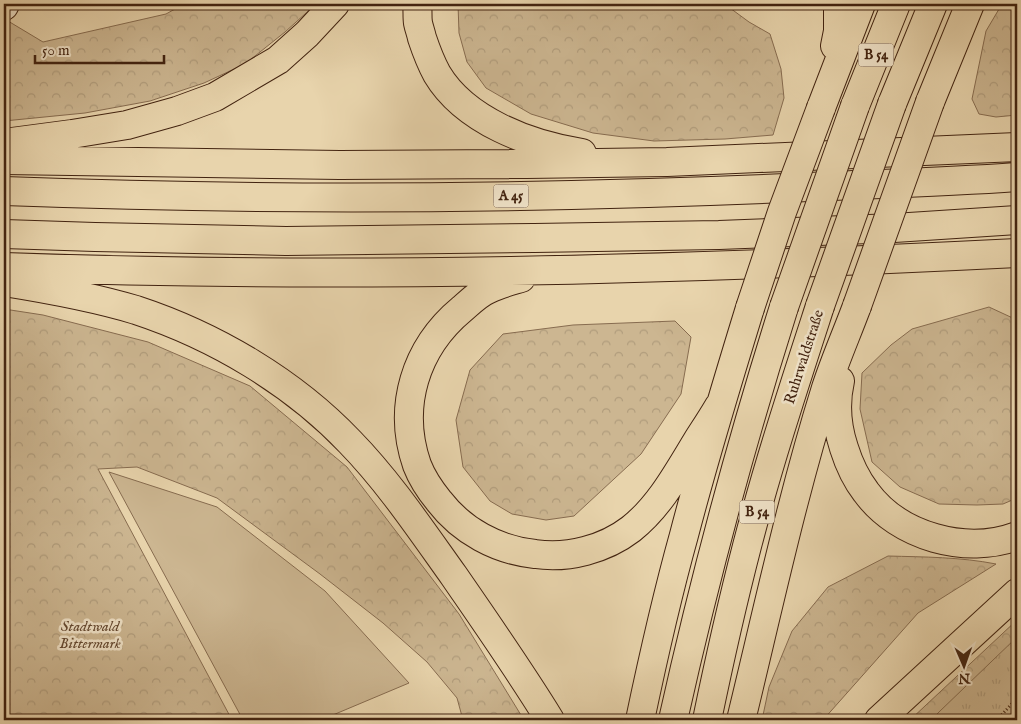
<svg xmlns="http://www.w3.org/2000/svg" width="1021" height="724" font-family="'IM FELL English',serif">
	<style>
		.grass { fill: #ccb691; stroke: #876c50 }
		.forest { fill: url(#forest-crowns); stroke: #876c50 }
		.park { fill: url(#park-tufts); stroke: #876c50 }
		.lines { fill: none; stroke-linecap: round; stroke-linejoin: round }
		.secondary-casing { stroke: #422310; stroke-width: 30 }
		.highway-casing { stroke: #422310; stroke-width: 30 }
		.path { stroke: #422310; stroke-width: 3; stroke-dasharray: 1 2.5; stroke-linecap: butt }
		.secondary { stroke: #f0e3c9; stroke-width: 28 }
		.highway { stroke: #e8d4ac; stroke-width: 28 }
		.highway-bridge-casing { stroke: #422310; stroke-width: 30; stroke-linecap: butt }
		.highway-bridge { stroke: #e8d4ac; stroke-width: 28 }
		.labels { text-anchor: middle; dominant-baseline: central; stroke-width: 5; stroke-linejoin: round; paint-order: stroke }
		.shield { fill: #f0e3c9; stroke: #765d48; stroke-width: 1 }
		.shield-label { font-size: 14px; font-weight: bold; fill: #422310 }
		.street-label { font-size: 15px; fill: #422310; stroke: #f0e3c9 }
		.park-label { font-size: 15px; font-style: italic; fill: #644830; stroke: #f0e3c9 }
	</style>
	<defs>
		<pattern id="forest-crowns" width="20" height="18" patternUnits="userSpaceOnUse" patternTransform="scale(1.25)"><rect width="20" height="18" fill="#ccb691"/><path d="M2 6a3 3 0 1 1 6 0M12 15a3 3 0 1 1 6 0" fill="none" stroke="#b09c7c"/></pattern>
		<pattern id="park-tufts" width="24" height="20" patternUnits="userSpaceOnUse" patternTransform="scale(1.25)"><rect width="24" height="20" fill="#ccb691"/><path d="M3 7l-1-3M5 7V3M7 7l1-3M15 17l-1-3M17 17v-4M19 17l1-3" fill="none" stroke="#b09c7c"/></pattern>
	</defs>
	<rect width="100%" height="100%" fill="#e8d4ac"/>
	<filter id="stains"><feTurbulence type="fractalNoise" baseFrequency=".004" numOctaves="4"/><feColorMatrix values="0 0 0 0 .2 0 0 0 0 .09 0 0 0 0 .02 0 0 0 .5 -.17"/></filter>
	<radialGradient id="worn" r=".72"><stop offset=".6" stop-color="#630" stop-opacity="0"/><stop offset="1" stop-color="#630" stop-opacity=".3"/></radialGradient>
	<!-- grass -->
	<path class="grass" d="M109 472 217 507 325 591 409 683 321 720H243Z"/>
	<!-- forest -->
	<path class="forest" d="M184 4H316L285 32 245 64 204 83 150 101 85 113 4 121V28L8 21 43 42 166 14Z
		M458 4H730V8L749 22 770 34 781 69 784 98 773 135 725 139 654 141 593 133 531 114 486 88 467 62 459 33Z
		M1002 4H1017V115L996 117 979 114 972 99 986 31Z
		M989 307 1017 320V498L1003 504 977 505 939 504 900 487 872 462 860 409 862 373 891 345 912 329Z
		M4 309 43 315 148 342 250 386 347 467 459 614 524 720H463L457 698 427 662 383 623 320 574 217 498 137 467 98 469 232 720H4Z
		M675 321 691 337 681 394 641 454 574 516 546 520 512 514 490 501 463 467 456 420 470 370 503 334 573 325Z
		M888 556C924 557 961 557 996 564L918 613 823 720H762L769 687 792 631 828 587Z
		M1017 620V720H910Z"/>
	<!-- park -->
	<path class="park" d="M1017 637V720H931L939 712Z"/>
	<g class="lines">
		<!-- secondary casing -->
		<g class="secondary-casing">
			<path id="secondary" d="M4 6 5 4"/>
		</g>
		<!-- highway casing -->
		<g class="highway-casing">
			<path id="highway" d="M417 4C418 10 417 17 418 23 419 28 421 33 422 38 426 50 431 63 437 74 465 121 530 145 582 153
				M835 46 838 31V4
				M930 102 970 4
				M892 104 933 4
				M855 106 896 4
				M821 108 861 4
				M4 143 72 134 127 125 177 111 215 97 278 60 307 34 335 4
				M4 160 340 165 527 164 667 162 1017 147
				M4 191C272 201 541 199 809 187 878 184 948 182 1017 177
				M4 234 95 237 286 241 534 238 719 235 894 228 1017 220
				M4 267C342 279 680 270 1017 253
				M521 278C511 281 499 284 489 289 479 293 470 302 462 309 415 348 397 407 417 465 422 478 430 490 439 501 462 531 497 550 535 554 568 559 605 549 631 529 660 506 678 472 697 441 704 430 712 418 719 406
				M4 282C48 289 93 297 136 310 215 336 293 382 350 442 389 482 421 530 454 576 487 624 520 671 550 720
				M840 381C835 403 837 427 844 448 849 464 856 479 866 492 899 537 966 555 1017 536
				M640 720C653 658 667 596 684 535 704 458 727 383 750 308
				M673 720C704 581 741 443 784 307
				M707 720C719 662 732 604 747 546 768 465 794 386 820 306
				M741 720C768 609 792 497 826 388 835 360 847 333 857 306
				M879 720 1017 593"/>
		</g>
		<!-- path -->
		<path class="path" d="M997 720 1017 698"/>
		<!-- secondary -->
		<use href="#secondary" class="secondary"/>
		<!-- highway -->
		<use href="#highway" class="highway"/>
		<!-- highway-bridge casing -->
		<g class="highway-bridge-casing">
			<path id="highway-bridge" d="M820 306 892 104
				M857 306 930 102
				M784 307 855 106
				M750 308 782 212 821 108"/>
		</g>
		<!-- highway-bridge -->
		<use href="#highway-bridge" class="highway-bridge"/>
	</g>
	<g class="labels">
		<!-- shield labels -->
		<g class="shield">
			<rect x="858.5" y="43.5" width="35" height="23" rx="4"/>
			<rect x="493.5" y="184.5" width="35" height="23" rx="4"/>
			<rect x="739.5" y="500.5" width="35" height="23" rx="4"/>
		</g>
		<g class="shield-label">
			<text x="876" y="55">B 54</text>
			<text x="511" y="196">A 45</text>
			<text x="757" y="512">B 54</text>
		</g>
		<!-- street labels -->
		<g class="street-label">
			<text transform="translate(804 357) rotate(-72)">Ruhrwaldstraße</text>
		</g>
		<!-- park labels -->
		<g class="park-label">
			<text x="90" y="626">Stadtwald<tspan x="90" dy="17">Bittermark</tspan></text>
		</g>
	</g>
	<!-- margin -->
	<rect width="1021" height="724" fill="none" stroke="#e8d4ac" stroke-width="20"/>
	<rect x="5" y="5" width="1011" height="714" fill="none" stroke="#422310" stroke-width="2.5"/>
	<rect x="10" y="10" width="1001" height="704" fill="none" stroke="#422310"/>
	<!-- north arrow -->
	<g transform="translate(964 666) rotate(178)" stroke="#f0e3c9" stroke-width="4" paint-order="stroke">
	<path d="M0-4L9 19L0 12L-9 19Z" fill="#422310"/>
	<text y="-8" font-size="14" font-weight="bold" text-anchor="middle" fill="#422310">N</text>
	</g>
	<!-- scale -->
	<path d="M35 55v8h129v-8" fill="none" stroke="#422310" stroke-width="2.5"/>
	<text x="42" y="55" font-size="15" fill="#422310" stroke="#f0e3c9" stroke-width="4" paint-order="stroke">50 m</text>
	<rect width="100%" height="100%" filter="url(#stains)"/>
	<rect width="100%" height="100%" fill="url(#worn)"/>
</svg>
